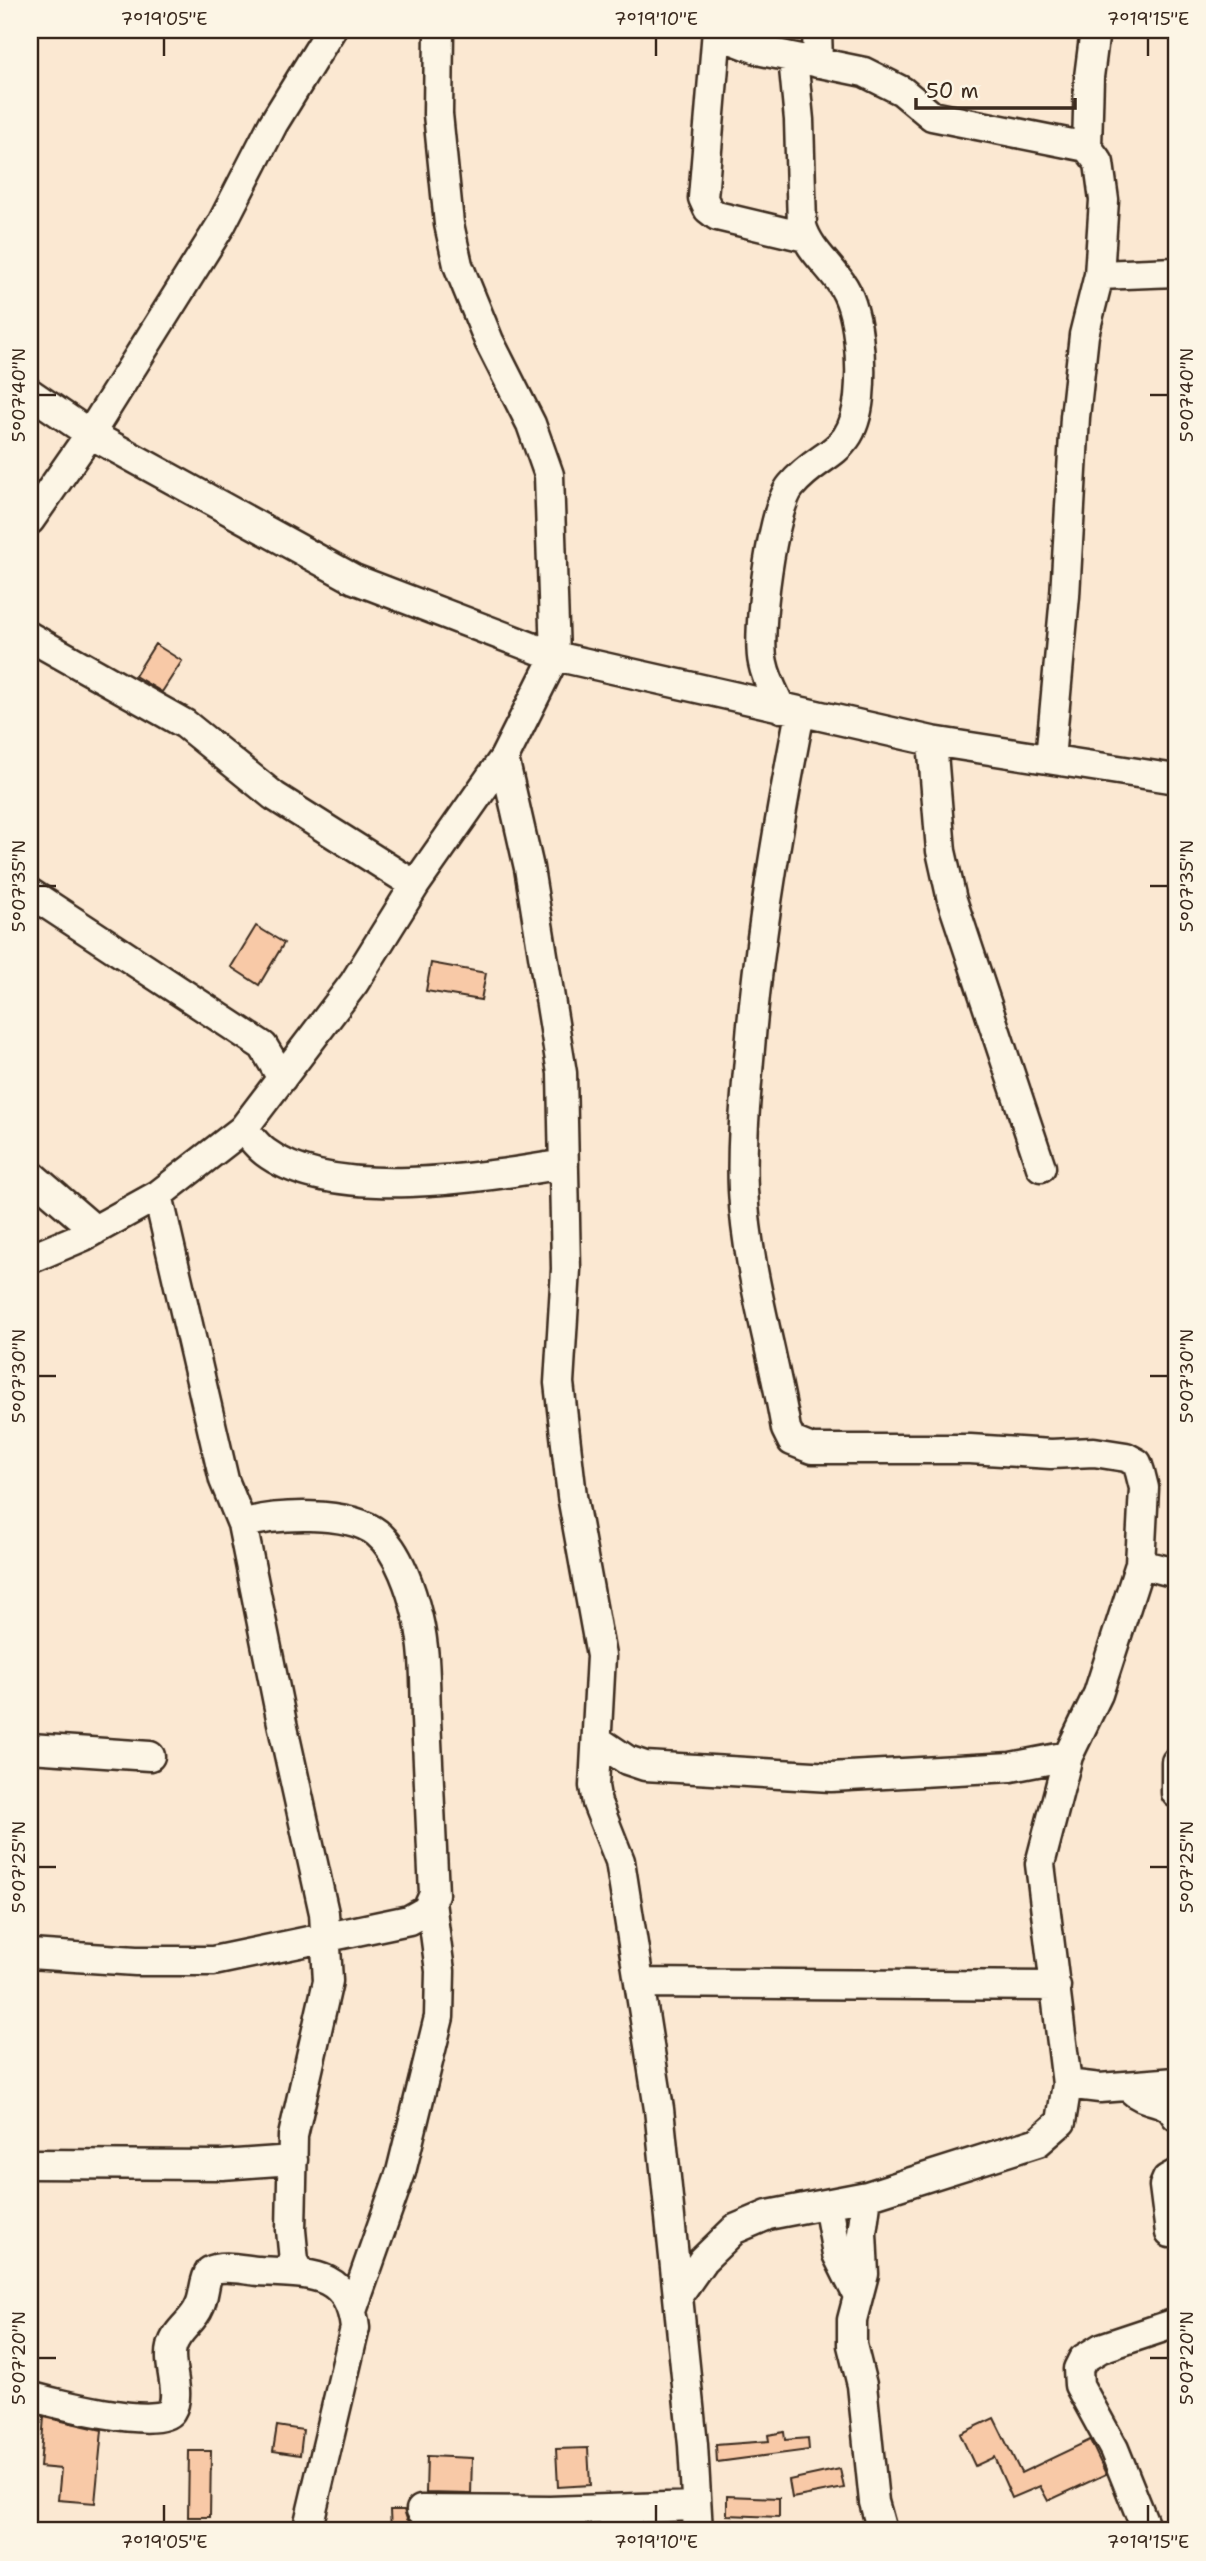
<svg xmlns="http://www.w3.org/2000/svg" width="1206" height="2561" font-family="'Shantell Sans',sans-serif">
	<style>
		.building { fill: #f8c9a7; stroke: #3b2a1e; stroke-width: 2 }
		.lines { fill: none; stroke-linecap: round; stroke-linejoin: round }
		.minor-casing { stroke: #3b2a1e; stroke-width: 33 }
		.minor { stroke: #fcf5e5; stroke-width: 28 }
		.ticks { fill: none; stroke: #3b2a1e; stroke-width: 2.5 }
		.neatline { fill: none; stroke: #3b2a1e; stroke-width: 2.5 }
		.ticks-label { font-size: 18px; text-anchor: middle; fill: #3b2a1e }
	</style>
	<rect width="100%" height="100%" fill="#fbe8d2"/>
	<filter id="ink" filterUnits="userSpaceOnUse"><feTurbulence type="fractalNoise" baseFrequency=".0143" numOctaves="2"/><feDisplacementMap in="SourceGraphic" scale="14" xChannelSelector="R" yChannelSelector="G"/><feConvolveMatrix kernelMatrix="1 2 1 2 8 2 1 2 1" color-interpolation-filters="sRGB"/></filter>
	<g filter="url(#ink)">
		<!-- building -->
		<path class="building" d="M155 644 182 661 162 692 135 676Z
			M256 926 284 943 259 985 231 967Z
			M431 963 486 973 481 1000 426 991Z
			M44 2417 102 2430 95 2503 58 2500 61 2469 40 2467Z
			M994 2418 1021 2473 1090 2440 1106 2474 1048 2501 1040 2486 1012 2498 994 2457 975 2466 960 2434Z
			M277 2426 303 2430 300 2455 273 2451Z
			M784 2432 785 2440 808 2438 809 2450 717 2462 716 2445 769 2441 768 2435Z
			M588 2448 590 2485 558 2487 556 2449Z
			M189 2451H211L210 2517H188Z
			M427 2456 472 2458 471 2494 426 2493Z
			M840 2469 844 2488 792 2498 789 2480Z
			M727 2496 779 2498V2517L727 2515Z
			M390 2510H404L407 2519 413 2525 424 2527 425 2531H391Z"/>
		<g class="lines">
			<!-- minor casing -->
			<g class="minor-casing">
				<path id="minor" d="M717 30 703 198 708 209 717 216 805 237
					M721 30 728 38 762 51 864 72 902 91 932 116 1087 147 1099 163 1104 200 1099 275 1084 335 1075 417 1065 596 1050 759
					M817 30 818 63
					M1087 147 1089 77 1095 30
					M1099 275 1176 272
					M30 393 90 434 354 579 555 656 932 741 1176 779
					M30 520 90 434 221 225 273 124 331 30
					M30 637 185 724 274 796 415 885
					M781 708C774 693 766 679 763 663 756 634 772 508 791 486 822 449 853 457 859 397 862 365 860 309 841 283 828 264 808 248 802 226L799 120 793 58
					M932 741 941 851 952 900 1041 1167
					M504 758 529 868 562 1073 566 1269 559 1383 572 1496 601 1656 594 1786 597 1803 620 1861 659 2109 693 2445 698 2531
					M30 893 263 1046 282 1078
					M243 1129C250 1136 257 1146 265 1152 332 1203 486 1177 564 1164
					M30 1174 95 1230
					M158 1195 224 1480 242 1524 282 1723 324 1913 328 1981 293 2136 291 2230 294 2261 301 2273
					M30 1259 84 1236 158 1195 243 1129 354 983 415 885 504 758 555 656 549 475 531 424 489 341 458 265 449 224 438 114 439 30
					M1140 1564 1176 1573
					M597 1740 627 1760 645 1766 831 1777 1011 1767 1068 1756
					M30 1748 150 1756
					M1176 1762V1793
					M30 1954 136 1961H213L409 1920 427 1910 434 1894C431 1836 429 1777 426 1719 425 1686 426 1651 418 1618 412 1592 399 1551 377 1533 348 1510 275 1514 242 1524
					M639 1983 1056 1986
					M1067 2084 1100 2088 1176 2082
					M1132 2090C1146 2104 1166 2097 1176 2116
					M30 2164 222 2165 293 2160
					M867 2196 862 2233 864 2274 852 2320V2345L862 2385 874 2502 882 2531
					M828 2204 837 2254 857 2294
					M1170 2233 1164 2186 1167 2179 1176 2174
					M679 2294 703 2260 735 2229 768 2215 867 2196 1038 2142 1061 2122 1067 2084 1040 1864 1068 1756 1098 1694 1140 1564 1144 1488 1140 1472 1137 1463 1126 1457 1094 1452 1051 1454 970 1449H812L792 1441 786 1429C773 1350 747 1271 743 1190 741 1142 746 1095 750 1048 759 935 778 824 800 713
					M353 2308 401 2172 439 2017 440 1971 431 1902
					M30 2396C52 2403 158 2430 171 2411 182 2393 167 2366 172 2347 176 2330 193 2322 199 2307 205 2296 203 2281 210 2271 223 2264 244 2270 259 2271 307 2274 348 2269 355 2328L307 2531
					M421 2510 550 2511 695 2506
					M1147 2531 1114 2449 1079 2385 1078 2369 1083 2359 1101 2348 1176 2323"/>
			</g>
			<!-- minor -->
			<use href="#minor" class="minor"/>
		</g>
	</g>
	<!-- ticks -->
	<path class="ticks" d="M164 38V56M656 38V56M1148 38V56M38 395H56M1150 395H1168M38 886H56M1150 886H1168M38 1376H56M1150 1376H1168M38 1867H56M1150 1867H1168M38 2358H56M1150 2358H1168M164 2505V2522M656 2505V2522M1148 2505V2522"/>
	<!-- margin -->
	<rect width="1206" height="2561" fill="none" stroke="#fcf5e5" stroke-width="77"/>
	<!-- scale -->
	<path d="M916 98v10h159v-10" fill="none" stroke="#3b2a1e" stroke-width="3.5"/>
	<text x="926" y="98" font-size="21" fill="#3b2a1e" stroke="#fcf5e5" stroke-width="5" paint-order="stroke">50 m</text>
	<rect x="38" y="38" width="1130" height="2484" class="neatline"/>
	<g class="ticks-label">
		<text x="164" y="25">7°19'05"E</text>
		<text x="656" y="25">7°19'10"E</text>
		<text x="1148" y="25">7°19'15"E</text>
		<text transform="translate(19 395) rotate(-90)" y="6">5°07'40"N</text>
		<text transform="translate(1187 395) rotate(-90)" y="6">5°07'40"N</text>
		<text transform="translate(19 886) rotate(-90)" y="6">5°07'35"N</text>
		<text transform="translate(1187 886) rotate(-90)" y="6">5°07'35"N</text>
		<text transform="translate(19 1376) rotate(-90)" y="6">5°07'30"N</text>
		<text transform="translate(1187 1376) rotate(-90)" y="6">5°07'30"N</text>
		<text transform="translate(19 1867) rotate(-90)" y="6">5°07'25"N</text>
		<text transform="translate(1187 1867) rotate(-90)" y="6">5°07'25"N</text>
		<text transform="translate(19 2358) rotate(-90)" y="6">5°07'20"N</text>
		<text transform="translate(1187 2358) rotate(-90)" y="6">5°07'20"N</text>
		<text x="164" y="2548">7°19'05"E</text>
		<text x="656" y="2548">7°19'10"E</text>
		<text x="1148" y="2548">7°19'15"E</text>
	</g>
</svg>
